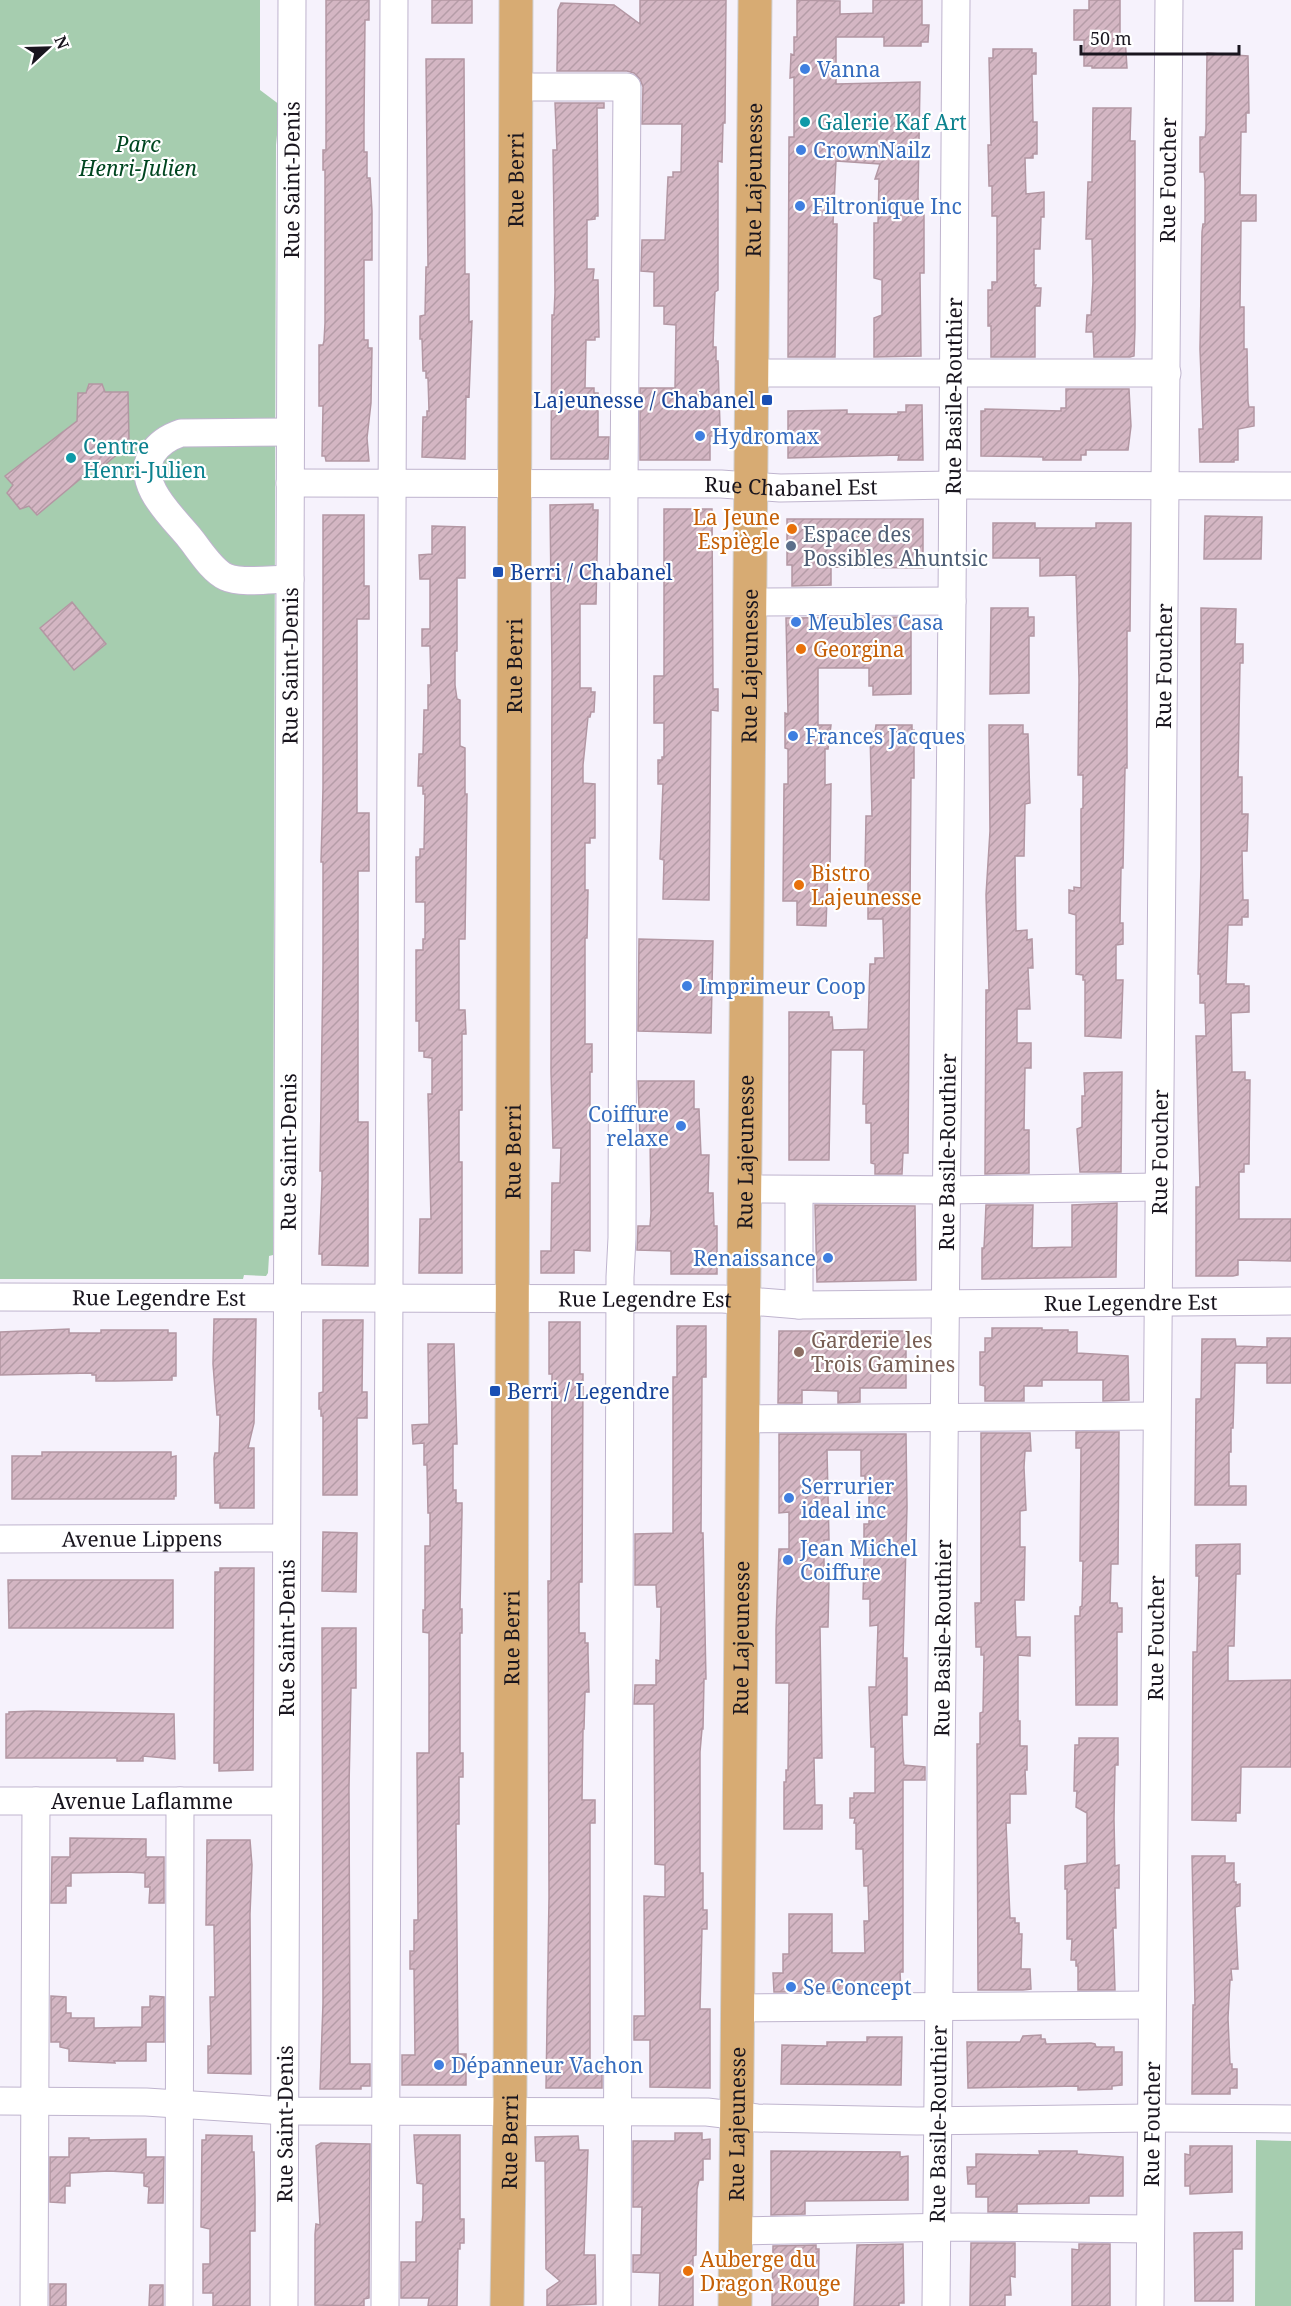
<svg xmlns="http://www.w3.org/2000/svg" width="1291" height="2306" font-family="'Noto Serif',serif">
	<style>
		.park { fill: #a6cdaf }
		.building { fill: url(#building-hatch); stroke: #b397a3; stroke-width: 1.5 }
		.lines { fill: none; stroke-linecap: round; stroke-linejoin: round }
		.minor-casing { stroke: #bfb4ce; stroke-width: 29 }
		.major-casing { stroke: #d1d0d2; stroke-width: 35 }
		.minor { stroke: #fff; stroke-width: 27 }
		.major { stroke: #d7ab73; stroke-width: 33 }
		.shop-dot { fill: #3f7fe0; stroke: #fff; stroke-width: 2 }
		.culture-dot { fill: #0f9aa8; stroke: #fff; stroke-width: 2 }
		.transit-dot { fill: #1a4fb4; stroke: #fff; stroke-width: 2 }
		.food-dot { fill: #e8710a; stroke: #fff; stroke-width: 2 }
		.service-dot { fill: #5c6f8a; stroke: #fff; stroke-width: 2 }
		.education-dot { fill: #8d6e63; stroke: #fff; stroke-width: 2 }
		.labels { text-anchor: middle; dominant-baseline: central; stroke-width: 4.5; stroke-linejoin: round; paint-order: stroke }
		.shop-label { font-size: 21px; fill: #366cbe; stroke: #fff; text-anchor: start }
		.culture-label { font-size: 21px; fill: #0d838f; stroke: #fff; text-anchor: start }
		.park-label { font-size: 21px; font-style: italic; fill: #004620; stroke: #fff }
		.street-label { font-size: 21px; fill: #19151e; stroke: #fff }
		.transit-label { font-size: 21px; fill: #164399; stroke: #fff; text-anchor: start }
		.food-label { font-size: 21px; fill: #c56008; stroke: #fff; text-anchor: start }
		.service-label { font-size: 21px; fill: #4e5e75; stroke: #fff; text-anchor: start }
		.education-label { font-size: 21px; fill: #785e54; stroke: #fff; text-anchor: start }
	</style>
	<defs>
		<pattern id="building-hatch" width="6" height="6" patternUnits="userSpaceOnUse" patternTransform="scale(1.5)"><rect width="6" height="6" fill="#d4b6c3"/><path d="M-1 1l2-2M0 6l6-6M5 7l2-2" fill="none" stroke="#b59ca7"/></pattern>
	</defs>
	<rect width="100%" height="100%" fill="#f6f2fc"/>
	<!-- park -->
	<path class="park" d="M0 0H260V90L280 105 276 145 273 1255 269 1256 268 1273 266 1276 244 1275 243 1279H0Z
		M1256 2140 1291 2141V2306H1255Z"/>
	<!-- building -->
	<path class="building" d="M326 0H369V20H365L364 123V152H367V178H370L372 211V260H364V340H368V348H372L371 403 367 438 369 461H326L325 456H322L323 406H319V345H323L324 341 325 323V170H323V150H326Z
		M432 0H472V23H432Z
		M640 0H726L725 123H723L722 162 718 161V290L715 292 714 314 713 347H716V361H718L720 427 718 436H710V460H640V388H675L676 325 664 324V306H654V272L641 271 642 240H665L668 177H673V172H681L682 124H642L643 87 640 79 634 73 627 71H557L558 10 561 3 614 5 640 24Z
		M797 0 840 1V14L873 13V0H922V25H929L928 42H921V46H884V37H836V84L920 82 918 197 919 203H924V273H920L921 356 874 357V318L882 315V280L874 278V223H878L879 179H875L880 164 836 161 833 224H837L835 357H788L789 137H794V77L790 78 791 54 794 55V37H797Z
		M1089 0H1120V37H1125L1127 68H1092V66H1084V40H1074V10H1089Z
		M993 49H1032V53H1036V74H1032L1033 122H1037V154H1033V158H1025L1026 194 1044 192V217H1041L1040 249H1034V285H1036L1035 288H1041L1040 306H1035V357H991V326H988V290H992V282H997V216H992V186H989L988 145H991L989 58H993Z
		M1207 53 1248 56 1249 113H1246V132H1241L1240 195H1256V221H1241L1240 307H1244V349H1247L1248 402 1249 407H1254V426L1238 429V460H1234V462H1200L1199 429H1203L1200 349 1202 232 1203 224H1205V181L1204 172H1200V137H1205L1206 129Z
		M426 59H464L465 274H469V322L472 321 469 397 466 396 465 459 422 457 423 417H427V411H429L428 378H426V371H423L422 339H420V316L425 315 426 267H428Z
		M555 103H604V108H597L598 216H595V219L587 220V269H594L593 280H598L599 337H595V340H586L585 388H594V393H598V437H609L608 459H551L552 315H554L555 292 553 150H557Z
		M1093 108H1131L1130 141H1135V328L1134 356 1130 357H1094L1093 332H1086L1087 315H1091L1093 281 1092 239H1086L1088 182H1092Z
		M89 384H102L105 392H128L129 440 127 446 94 474 91 470 37 515 29 506 20 509 7 493 13 485 5 476 77 421 78 393H86Z
		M1066 389H1129L1131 426 1128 450H1086V455H1081V460H1043V457L981 456V411H985V409L1061 411V408H1066Z
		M906 405H922L923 460H898L899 455 788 458V411L847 410V414H898V412H906Z
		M593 504V510H598L596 604H580V688H591V692H595L594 712H591L590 717H588L583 765V783L595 784V838H590V843H585V890H588L587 938H585V1044H592V1072H590V1251L574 1250V1273H541V1251H551L552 1183H560L561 1148H553L551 1072 552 669 550 505Z
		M664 509H712L713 689H718V711L711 710 709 900 663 899 664 860 660 859 663 784H658V760H662V757H664V723H654V676H664Z
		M323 515H364V586H369V619H357V813H369V871H358V1122H368V1266L322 1265V1254H319L322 1183V1171H320L323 966V862H321L323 788Z
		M1205 516 1262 517 1261 559H1204Z
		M787 519H923V568L831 567V585L792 586V565H787Z
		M993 523H1035V528H1096V523H1131L1130 631H1127V768H1125L1123 868H1121L1120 923H1123V944L1116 945V980H1123L1121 1038 1085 1036V980H1083V975L1076 974V915L1069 913V890L1074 891V887L1081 888V809L1083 808V775H1078L1079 680 1076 575 1040 576V558H993Z
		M432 526 465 527V578H457V651H455V685L457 699 460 700V746L465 748V794H467L465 939H459V1010H465L466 1034H462V1110H459V1162H462V1273H419L420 1219H431L428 1094H432V1058L424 1057V1051H419V1021H416V950H423V939H425V902H416V857H420V849H424L425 794H423V786H418L419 754H423L424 710H428V685H431L430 646H422V629H430V579H420L419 555 432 554Z
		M72 602 106 644 74 670 40 628Z
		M991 608H1028V617H1034V636H1029V693L990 694Z
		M1201 608 1236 609 1235 644H1243V663H1240L1238 777H1242V814H1248L1247 851H1242L1243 900H1248V917H1242V925H1228L1226 984H1244V986H1249V1012L1231 1013 1232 1072H1245V1080H1250L1249 1164H1244V1172H1239V1219H1291V1261L1238 1260V1275L1233 1276H1196V1187H1200L1196 1036H1206L1205 1003H1200V974H1198L1201 868Z
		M911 617V694L873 695V686H869V668H818V725H831L828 749H825V785L831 784 830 869H828L826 926 797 925V901H783L784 784H788V749L785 748V713L788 714 786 618Z
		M876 725H912V730H914V778H911L908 1153H903L902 1174H875V1164L871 1163V1123H866V1104H863L864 1050H831L829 1160H789V1012H829V1017H832L833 1030 868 1029 870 964H875V958H884L883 919H868V875L867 870H865L866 816H872L870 731 875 732Z
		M989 725H1023V734H1028L1030 803 1025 804 1024 856H1015L1016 931 1027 930V940L1032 939 1033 968H1028L1030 1009H1017V1043H1031V1068H1025L1024 1130H1029V1173L985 1174 986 990H989L986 895 990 831Z
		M639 939 713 941 711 1033 638 1031Z
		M1122 1072 1121 1172H1080L1077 1129 1082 1127V1096H1085L1084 1073Z
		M638 1081H694V1109H699L701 1155H709L708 1193H713L714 1226H717V1274H671V1251L637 1250 638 1226H650L651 1213 650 1136 640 1137Z
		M1117 1203 1116 1277 982 1279V1248H984L986 1205H1033L1032 1248 1072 1247V1205Z
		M815 1205 915 1206 916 1280 817 1282Z
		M214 1319H256L254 1423 248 1448H254V1508H220V1503H215L214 1458 215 1453H219L220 1415H217L213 1364Z
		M323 1320H363L362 1392H367V1418H357V1495H323V1416H321V1409H319V1393L323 1392Z
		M549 1322H580V1374H583L582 1582H579V1633H585V1643H588V1652L589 1692H585L584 1729H583L582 1800H595V1823H590V2064H602V2088H546L549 1897 548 1581H551L552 1374H549Z
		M677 1326H706V1377H702L701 1533H703L706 1679H704L703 1729H702L700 1752V1873H703V1910H707V1929H702L700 2009H710V2088L650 2087V2040H634V2016H645L644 1896 665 1897V1865L655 1864 654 1704H634L635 1685H656V1660L660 1661 661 1607H657L656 1585H635V1534L673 1533V1377H677Z
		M992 1328H1042V1330H1068V1332H1077V1353L1128 1356 1129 1400 1103 1401V1380H1042V1386H1024V1401H985V1386L980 1385V1352H985V1338H992Z
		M69 1329V1333H101V1330H168V1333H176V1376H172V1380L115 1381H96V1375H92V1373L0 1375V1332Z
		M779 1331H906V1388H860V1402L838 1403V1391L802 1390V1403H778Z
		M1267 1338H1291V1383H1267V1363H1235L1233 1428H1231V1452H1229V1486H1246V1505H1195L1196 1399H1201L1202 1339H1235L1236 1346 1267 1347Z
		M428 1344H454L457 1444H453V1490H456V1503H462V1513L460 1609H462V1633H460V1753H463V1777H459V1824H456L458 2054H466V2085H402V2055H415L414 1969H410V1951H414V1920H418L417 1753H429V1633L423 1632V1610H425V1546H430V1513H428L427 1465H424V1443L413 1444 412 1425 429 1424Z
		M1076 1432H1119L1118 1564H1111L1110 1603H1117L1118 1608H1122V1632H1117V1705H1076L1075 1616H1080V1607L1082 1606 1083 1561H1080L1081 1448H1076Z
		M981 1433H1030L1031 1451H1025L1024 1467 1026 1510 1020 1511V1547H1025L1024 1600H1015L1016 1637H1030V1656L1018 1655V1721H1020V1746H1027V1770H1025L1026 1794H1010V1823H1006L1010 1918H1015V1923H1019V1934H1022L1021 1969H1030L1031 1989 1023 1990H978L977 1744H980V1713L983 1712 984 1655H981V1647H976L975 1603H981Z
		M779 1434H906L907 1507 903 1658H907V1715H902L903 1757 904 1765 925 1767V1780H903V1972H900L901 1991 774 1992 773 1973H783V1954H789V1914H832V1953H865L864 1921H869L868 1886H864L863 1849H856V1823H854L855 1818H850V1798H854V1793H875V1747H871L869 1687H876L878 1625 870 1626V1599H863L864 1557 859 1558V1541H864V1524H869V1484H865V1476H861V1450H827L829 1540H824V1579H829L828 1627H820L822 1758H814L815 1805H822V1829H784V1782H786V1770H788L789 1683H776V1629L779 1549H789V1512L779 1513Z
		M42 1452H171V1457L176 1456V1496H174V1499H12V1456H42Z
		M323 1532 357 1533 356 1592 322 1591Z
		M1240 1544V1574H1236L1234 1646H1228V1681L1291 1680V1767H1241L1240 1813H1236V1821L1192 1820 1193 1652H1197L1199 1576H1196V1545Z
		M220 1568H254L253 1770 219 1771V1763H214L215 1572H220Z
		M8 1580H173V1628H9Z
		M322 1628H356V1688H351L349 1788 350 2064H370V2086H361V2089H320L323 2003Z
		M34 1711 174 1714 175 1759 143 1756V1761H117V1758H6V1714H9V1712Z
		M1079 1738H1118V1765H1115L1114 1819 1115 1866 1119 1865V1888H1115L1116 1928H1113L1115 1990H1078V1966H1076V1960H1071L1072 1939H1067V1889H1065V1866L1087 1863V1813L1076 1807 1077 1791H1074L1075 1745H1079Z
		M70 1838 146 1839V1857H164V1903H149L150 1887H145V1873L127 1872 71 1873V1886H66V1903H51L52 1857H70Z
		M207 1840H250L252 1865 250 1914 251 2074 208 2073V2046H211L210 1997H215L214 1925H206Z
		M1192 1856H1225V1863H1234V1882H1236V1885L1240 1884V1906L1235 1907 1238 1969H1231L1232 1980H1230L1228 2018 1230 2064H1232V2069H1237V2088H1230V2094H1192L1193 2005H1195Z
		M51 1996 66 1997V2013H71V2018H94V2028L142 2027V2007H150V1996L164 1997V2042H146V2061H114L115 2063 69 2061V2049L60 2047V2042H51Z
		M1041 2035V2039H1045L1046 2044 1091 2043 1095 2044 1096 2047H1114V2052H1122V2085L1112 2086V2089L1078 2090V2086L968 2088 967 2042H1020L1023 2036Z
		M867 2037H902L901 2085 781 2084 782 2045 827 2046V2042H867Z
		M675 2133H702V2140L710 2139V2159H703V2180H699L697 2189 696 2255 693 2256V2306H659L660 2273 633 2272V2255H641L642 2207H633V2141H675Z
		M206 2135 252 2136V2152H254L255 2197V2231H250V2306H213V2293H203V2264H210V2229L201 2227 202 2140H206Z
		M414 2135H460V2219H464V2243H460V2249H458L457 2306H428L429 2298H401V2262H416V2222H422L423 2215V2184L417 2183Z
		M578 2136 579 2150H588L584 2255H595L596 2304 547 2306V2290L560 2281 546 2269 545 2161H536L535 2137Z
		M69 2138H89V2140L146 2139V2157H164L163 2203H148L149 2187 144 2186V2173L109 2171 70 2173V2186H65V2203L50 2202V2157H69Z
		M321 2143 370 2144 369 2298 364 2299V2306L315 2305V2234L316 2224 320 2225 316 2146Z
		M1190 2146H1232V2192L1190 2194V2186H1185V2154L1190 2155Z
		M771 2151 900 2152V2157L908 2156V2200L805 2201V2214L771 2215Z
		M1039 2151H1077V2154L1123 2157V2196H1089V2203L1017 2204V2212H988V2197H976V2184H968L967 2167H976V2154L1040 2155Z
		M1242 2232V2249H1233V2301H1195L1194 2233Z
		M971 2243H1015V2277L1010 2276 1011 2295H1005V2306H970Z
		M903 2244 904 2303H899V2306H854L857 2245Z
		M1079 2244H1110V2306H1072V2249L1079 2250Z
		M816 2245V2249H819L818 2306H772L773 2246Z
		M50 2284H66V2306H50Z
		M150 2285H163V2306H149Z"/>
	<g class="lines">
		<!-- minor casing -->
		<g class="minor-casing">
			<g id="minor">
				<path d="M516 87H627L624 484 622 1238 620 1277 617 2306"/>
				<path d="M751 373H1167"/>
				<path d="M290 432 181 433C169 437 159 443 152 454 135 484 172 516 189 537 199 549 211 570 226 577 241 584 273 579 290 579"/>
				<path id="s1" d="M290 483 721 484 780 488 952 485 1291 486"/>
				<path d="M750 602 952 601"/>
				<path d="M745 1189 946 1190 1159 1187"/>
				<path id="s2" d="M0 1297 723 1299 799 1305 1291 1301"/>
				<path d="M799 1305V1190"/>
				<path d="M741 1419 1156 1416"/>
				<path id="s3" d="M0 1539 286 1538"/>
				<path id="s4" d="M0 1801H285"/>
				<path d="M738 2008 1151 2005"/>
				<path d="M0 2101 146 2102 285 2111 707 2112 757 2118 917 2121 1150 2118 1291 2119"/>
				<path d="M736 2231 959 2227 1150 2229"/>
				<path d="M34 2306 36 1801"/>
				<path d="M179 2306 180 1801"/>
				<path id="s5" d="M284 2306 292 0"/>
				<path d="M385 2306 394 0"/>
				<path id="s6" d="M936 2306 952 601 956 0"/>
				<path id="s7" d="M1150 2306 1169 0"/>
			</g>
		</g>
		<!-- major casing -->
		<g class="major-casing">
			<g id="major">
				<path id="s8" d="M507 2306 510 2100 516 0"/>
				<path id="s9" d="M735 2306 755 0"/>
			</g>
		</g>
		<!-- minor -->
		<use href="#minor" class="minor"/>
		<!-- major -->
		<use href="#major" class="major"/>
	</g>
	<!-- markers -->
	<g class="shop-dot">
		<circle cx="805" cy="69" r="6"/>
		<circle cx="801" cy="150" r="6"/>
		<circle cx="800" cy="206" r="6"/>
		<circle cx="700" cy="436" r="6"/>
		<circle cx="796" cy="622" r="6"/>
		<circle cx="793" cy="736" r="6"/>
		<circle cx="687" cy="986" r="6"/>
		<circle cx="681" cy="1126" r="6"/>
		<circle cx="828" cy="1258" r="6"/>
		<circle cx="789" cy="1498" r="6"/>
		<circle cx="788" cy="1560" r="6"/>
		<circle cx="791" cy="1987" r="6"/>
		<circle cx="439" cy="2065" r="6"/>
	</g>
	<g class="culture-dot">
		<circle cx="805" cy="122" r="6"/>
		<circle cx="71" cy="458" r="6"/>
	</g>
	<g class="transit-dot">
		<rect x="761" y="394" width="12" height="12" rx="3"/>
		<rect x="492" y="566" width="12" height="12" rx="3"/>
		<rect x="489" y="1385" width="12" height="12" rx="3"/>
	</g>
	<g class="food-dot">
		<circle cx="792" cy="529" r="6"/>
		<circle cx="801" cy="649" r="6"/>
		<circle cx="799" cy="885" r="6"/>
		<circle cx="688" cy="2271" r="6"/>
	</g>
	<circle class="service-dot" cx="791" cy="546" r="6"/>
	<circle class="education-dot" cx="799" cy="1352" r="6"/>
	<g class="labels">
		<!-- shop labels -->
		<g class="shop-label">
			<text x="817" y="69">Vanna</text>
			<text x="813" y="150">CrownNailz</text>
			<text x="812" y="206">Filtronique Inc</text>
			<text x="712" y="436">Hydromax</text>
			<text x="808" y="622">Meubles Casa</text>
			<text x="805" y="736">Frances Jacques</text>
			<text x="699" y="986">Imprimeur Coop</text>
			<text x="669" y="1114" text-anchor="end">Coiffure<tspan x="669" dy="24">relaxe</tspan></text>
			<text x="816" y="1258" text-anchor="end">Renaissance</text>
			<text x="801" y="1486">Serrurier<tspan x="801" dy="24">ideal inc</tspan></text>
			<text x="800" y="1548">Jean Michel<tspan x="800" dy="24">Coiffure</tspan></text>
			<text x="803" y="1987">Se Concept</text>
			<text x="451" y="2065">Dépanneur Vachon</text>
		</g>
		<!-- culture labels -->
		<g class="culture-label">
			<text x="817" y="122">Galerie Kaf Art</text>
			<text x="83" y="446">Centre<tspan x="83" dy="24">Henri-Julien</tspan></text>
		</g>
		<!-- park labels -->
		<g class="park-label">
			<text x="138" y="144">Parc<tspan x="138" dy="24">Henri-Julien</tspan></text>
		</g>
		<!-- street labels -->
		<g class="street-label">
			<text stroke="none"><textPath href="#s5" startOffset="2126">Rue Saint-Denis</textPath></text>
			<text stroke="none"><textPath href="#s8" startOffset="2126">Rue Berri</textPath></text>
			<text stroke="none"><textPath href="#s9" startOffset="2126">Rue Lajeunesse</textPath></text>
			<text stroke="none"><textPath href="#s7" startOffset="2126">Rue Foucher</textPath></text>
			<text stroke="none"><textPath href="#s6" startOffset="1910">Rue Basile-Routhier</textPath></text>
			<text stroke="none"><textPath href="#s1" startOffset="501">Rue Chabanel Est</textPath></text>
			<text stroke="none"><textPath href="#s5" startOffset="1640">Rue Saint-Denis</textPath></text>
			<text stroke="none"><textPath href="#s8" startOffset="1640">Rue Berri</textPath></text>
			<text stroke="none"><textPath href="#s9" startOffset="1640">Rue Lajeunesse</textPath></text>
			<text stroke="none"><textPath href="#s7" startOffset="1640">Rue Foucher</textPath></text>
			<text stroke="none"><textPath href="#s5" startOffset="1154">Rue Saint-Denis</textPath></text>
			<text stroke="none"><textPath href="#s8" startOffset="1154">Rue Berri</textPath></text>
			<text stroke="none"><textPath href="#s9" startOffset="1154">Rue Lajeunesse</textPath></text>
			<text stroke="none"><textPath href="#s6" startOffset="1154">Rue Basile-Routhier</textPath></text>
			<text stroke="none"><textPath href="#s7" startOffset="1154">Rue Foucher</textPath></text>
			<text stroke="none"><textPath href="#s2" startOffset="159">Rue Legendre Est</textPath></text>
			<text stroke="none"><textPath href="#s2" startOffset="645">Rue Legendre Est</textPath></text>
			<text stroke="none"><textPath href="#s2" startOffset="1131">Rue Legendre Est</textPath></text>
			<text stroke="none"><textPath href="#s3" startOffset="142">Avenue Lippens</textPath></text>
			<text stroke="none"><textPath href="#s5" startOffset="668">Rue Saint-Denis</textPath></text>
			<text stroke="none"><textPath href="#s8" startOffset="668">Rue Berri</textPath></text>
			<text stroke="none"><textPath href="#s9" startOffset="668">Rue Lajeunesse</textPath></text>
			<text stroke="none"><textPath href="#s6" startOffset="668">Rue Basile-Routhier</textPath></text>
			<text stroke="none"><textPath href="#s7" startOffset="668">Rue Foucher</textPath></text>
			<text stroke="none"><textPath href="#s4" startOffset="142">Avenue Laflamme</textPath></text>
			<text stroke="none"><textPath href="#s5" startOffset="182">Rue Saint-Denis</textPath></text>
			<text stroke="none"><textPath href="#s9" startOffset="182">Rue Lajeunesse</textPath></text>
			<text stroke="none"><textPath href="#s6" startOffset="182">Rue Basile-Routhier</textPath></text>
			<text stroke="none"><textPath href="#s7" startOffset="182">Rue Foucher</textPath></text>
			<text stroke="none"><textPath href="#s8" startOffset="164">Rue Berri</textPath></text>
		</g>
		<!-- transit labels -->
		<g class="transit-label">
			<text x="755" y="400" text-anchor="end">Lajeunesse / Chabanel</text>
			<text x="510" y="572">Berri / Chabanel</text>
			<text x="507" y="1391">Berri / Legendre</text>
		</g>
		<!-- food labels -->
		<g class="food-label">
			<text x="780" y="517" text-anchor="end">La Jeune<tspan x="780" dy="24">Espiègle</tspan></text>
			<text x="813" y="649">Georgina</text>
			<text x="811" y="873">Bistro<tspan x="811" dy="24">Lajeunesse</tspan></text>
			<text x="700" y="2259">Auberge du<tspan x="700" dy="24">Dragon Rouge</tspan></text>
		</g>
		<!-- service labels -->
		<g class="service-label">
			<text x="803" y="534">Espace des<tspan x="803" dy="24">Possibles Ahuntsic</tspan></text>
		</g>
		<!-- education labels -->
		<g class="education-label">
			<text x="811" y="1340">Garderie les<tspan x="811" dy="24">Trois Gamines</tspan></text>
		</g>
	</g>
	<!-- north arrow -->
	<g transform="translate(48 48) rotate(68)" stroke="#ffffff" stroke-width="4.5" paint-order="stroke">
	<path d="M0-4.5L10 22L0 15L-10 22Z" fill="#19151e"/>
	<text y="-9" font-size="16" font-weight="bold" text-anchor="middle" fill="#19151e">N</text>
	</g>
	<!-- scale -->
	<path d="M1081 45v9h158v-9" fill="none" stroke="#19151e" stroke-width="3"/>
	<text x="1090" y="45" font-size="18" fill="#19151e" stroke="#ffffff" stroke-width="4.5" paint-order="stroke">50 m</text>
</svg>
